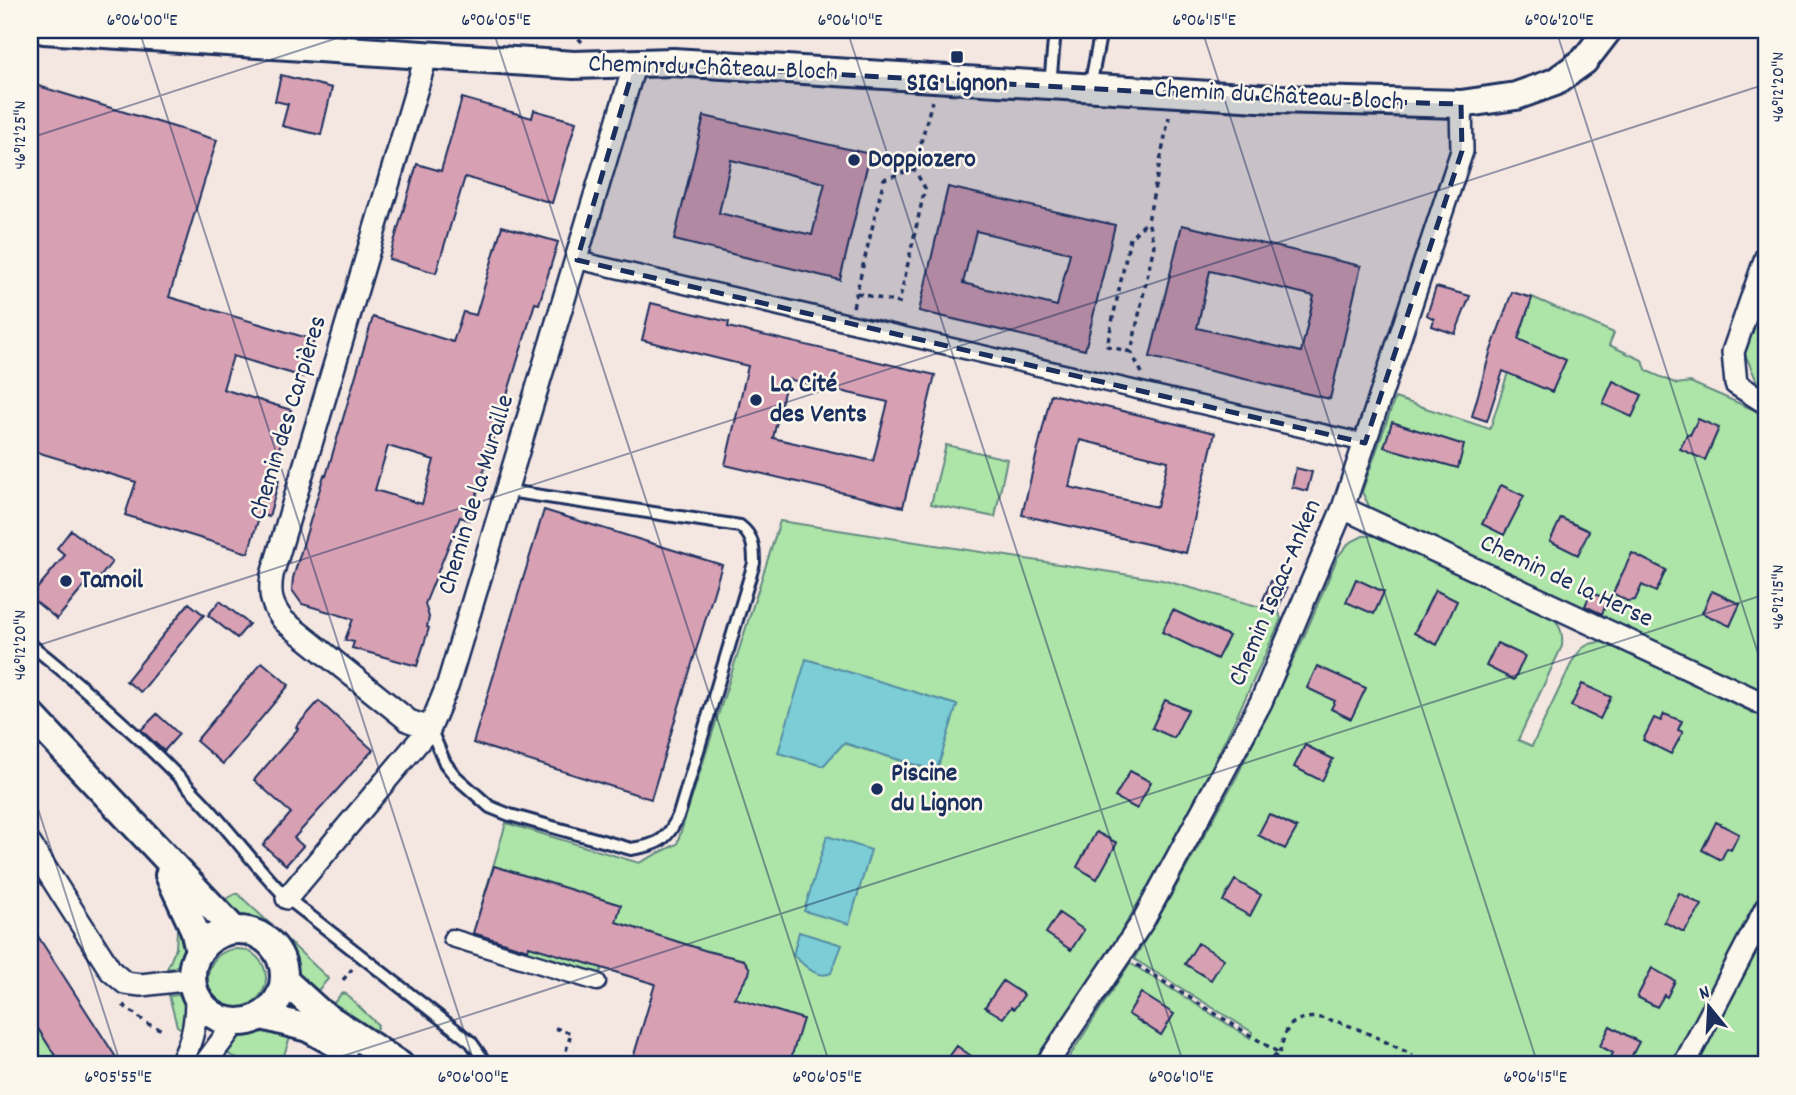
<svg xmlns="http://www.w3.org/2000/svg" width="1796" height="1095" font-family="Dekko,sans-serif">
	<style>
		.green { fill: #ade4a7; stroke: #648a82; stroke-width: 2; fill-rule: evenodd }
		.water { fill: #7ccdd6; stroke: #558ea6; stroke-width: 2 }
		.building { fill: #d7a0b3; stroke: #1b2f5e; stroke-width: 2; fill-rule: evenodd }
		.lines { fill: none; stroke-linecap: round; stroke-linejoin: round }
		.service-casing { stroke: #1b2f5e; stroke-width: 16 }
		.pedestrian-casing { stroke: #1b2f5e; stroke-width: 21 }
		.minor-casing { stroke: #1b2f5e; stroke-width: 26 }
		.tertiary-casing { stroke: #1b2f5e; stroke-width: 32 }
		.path { stroke: #1b2f5e; stroke-width: 3.5; stroke-dasharray: 5 5; stroke-linecap: butt }
		.service { stroke: #fbf7ec; stroke-width: 10 }
		.pedestrian { stroke: #fbf7ec; stroke-width: 16 }
		.minor { stroke: #fbf7ec; stroke-width: 21 }
		.tertiary { stroke: #fbf7ec; stroke-width: 26 }
		.marked { fill: #1b2f5e; fill-opacity: 0.2; stroke: #1b2f5e; stroke-width: 5; stroke-dasharray: 14 9; stroke-linejoin: round }
		.ticks { fill: none; stroke: #1b2f5e; stroke-width: 2; stroke-opacity: 0.45 }
		.poi-dot { fill: #1b2f5e; stroke: #fbf7ec; stroke-width: 2.5 }
		.labels { text-anchor: middle; dominant-baseline: central; stroke-width: 5; stroke-linejoin: round; paint-order: stroke }
		.street-label { font-size: 26px; fill: #1b2f5e; stroke: #fbf7ec }
		.poi-label { font-size: 26px; font-weight: bold; fill: #1b2f5e; stroke: #fbf7ec; text-anchor: start }
		.neatline { fill: none; stroke: #1b2f5e; stroke-width: 2.5 }
		.ticks-label { font-size: 18px; text-anchor: middle; fill: #1b2f5e }
	</style>
	<rect width="100%" height="100%" fill="#f4e6e1"/>
	<filter id="ink" filterUnits="userSpaceOnUse"><feTurbulence type="fractalNoise" baseFrequency=".0143" numOctaves="2"/><feDisplacementMap in="SourceGraphic" scale="14" xChannelSelector="R" yChannelSelector="G"/><feConvolveMatrix kernelMatrix="1 2 1 2 8 2 1 2 1" color-interpolation-filters="sRGB"/></filter>
	<g filter="url(#ink)">
		<!-- green -->
		<path class="green" d="M1766 293V387L1758 384 1745 354Z
			M1532 297 1614 333 1609 345 1642 360 1647 371 1677 384 1690 382 1766 415V695L1371 510 1362 492 1395 398 1490 429Z
			M946 445 1007 459 995 517 931 504Z
			M780 521 1162 580 1279 612 1281 619C1235 725 1183 828 1124 927 1095 975 1064 1020 1032 1065H631L656 984 602 968 599 976 472 937 506 823 639 863 677 844ZM957 705 929 769 843 743Z
			M1379 535 1554 618C1561 628 1563 634 1562 646L1518 740 1532 746 1573 660C1582 646 1588 642 1605 642L1766 719V886L1673 1065H1064L1130 963 1250 1038 1252 1032 1134 959 1167 903 1237 776 1303 639 1338 556 1349 543 1363 536Z
			M235 894H238L327 977 328 979 314 995 299 979 290 952 278 934 263 924 238 916 221 902Z
			M186 924C188 941 189 967 167 969L176 948 177 928Z
			M1766 931V1065H1696Z
			M208 978a29 29 0 1 1 58 0a29 29 0 1 1-58 0Z
			M345 993 378 1025 371 1041 330 1008 341 994Z
			M179 995 187 1005 186 1032 177 1026 169 996Z
			M30 1016 61 1065H30Z
			M276 1029 292 1032 284 1055 248 1064 220 1050 237 1036Z"/>
		<!-- water -->
		<path class="water" d="M806 659 957 705 934 780 926 778 929 769 844 743 823 766 778 753Z
			M827 836 871 850 849 924 804 911Z
			M799 932 842 945 831 973C816 980 804 964 793 955Z"/>
		<!-- building -->
		<path class="building" d="M281 75 332 88 321 135 282 126 288 104 275 101Z
			M35 85 217 140 169 297 314 340 303 377 233 356 223 389 291 410 270 478 279 480 269 517 260 514 248 553 125 515 136 482 30 450V428L37 404 30 402V103Z
			M462 98 532 118 534 110 576 122 552 203 465 177 436 273 389 259 417 164 441 171Z
			M704 116 870 154 840 280 674 240ZM731 160 825 183 812 235 719 213Z
			M948 187 1115 225 1085 350 919 311ZM976 231 1070 253 1057 306 963 283Z
			M1182 225 1361 266 1330 399 1150 357ZM1210 271 1314 296 1301 352 1197 328Z
			M502 226 558 242 539 304 535 303 469 520 460 517 425 604 429 617 427 627 429 628 417 666 352 648 354 642 345 640 353 619 302 604 292 590 293 578 324 475 326 476 373 317 453 342 463 312 476 315ZM388 446 434 460 422 504 375 490Z
			M1436 287 1470 296 1455 334 1432 326 1434 319 1427 315Z
			M1512 292 1532 298 1518 339 1566 360 1552 392 1503 371 1487 421 1472 416 1490 353Z
			M651 303 729 322 728 327 935 375 903 507 725 465 748 366 642 340ZM787 379 888 402 873 461 773 438Z
			M1613 381 1642 395 1632 417 1603 404Z
			M1051 394 1215 433 1186 553 1022 515ZM1080 440 1168 461 1157 507 1069 487Z
			M1698 419 1719 428 1705 460 1680 449 1687 434 1690 435Z
			M1392 422 1464 445 1458 468 1384 447Z
			M1296 468 1312 472 1307 491 1292 487Z
			M1501 485 1524 496 1504 535 1482 524Z
			M544 510 722 565 651 799 473 743Z
			M1561 518 1589 531 1578 555 1550 541Z
			M71 530 112 562 96 582 91 578 57 619 30 597 65 555 57 548Z
			M1632 553 1666 570 1656 592 1642 585 1635 600 1627 601 1613 593Z
			M1356 579 1384 592 1374 614 1346 602Z
			M1271 581 1287 588 1278 609 1262 602Z
			M1435 590 1457 601 1437 645 1414 633Z
			M1712 591 1740 604 1730 626 1702 613Z
			M1591 592 1608 600 1602 614 1585 606Z
			M220 601 249 624 237 638 208 615Z
			M189 603 204 615 141 692 126 681Z
			M1173 610 1229 636 1217 659 1162 632Z
			M1497 643 1525 656 1514 680 1486 666Z
			M262 662 289 685 223 764 196 741Z
			M1317 666 1366 688 1351 719 1331 709 1335 701 1307 688Z
			M1582 684 1611 697 1600 719 1571 706Z
			M1165 700 1188 710 1174 738 1152 728Z
			M319 701 373 750 294 838 303 846 286 865 263 845 291 813 254 780 298 729 296 727Z
			M157 714 179 734 164 751 141 730Z
			M1664 714 1682 721 1678 730 1683 732 1671 754 1643 740 1654 718 1661 721Z
			M1305 745 1333 759 1322 781 1294 767Z
			M1130 771 1151 782 1137 809 1115 797Z
			M1269 814 1297 828 1285 849 1258 835Z
			M1716 822 1739 834 1731 850 1727 848 1721 860 1702 850Z
			M1096 832 1117 843 1097 879 1077 867Z
			M494 866 621 905 616 922 707 951 744 960 750 969 749 974 734 998 803 1019 789 1065H631L655 984 529 946 528 950 473 933Z
			M1235 880 1261 895 1250 916 1223 901Z
			M1679 893 1702 905 1684 932 1664 922Z
			M1059 913 1084 930 1071 950 1046 933Z
			M30 924 121 1065H61L30 1016Z
			M1198 943 1224 959 1211 980 1185 964Z
			M1652 968 1675 981 1667 997 1664 995 1657 1007 1637 997Z
			M1003 981 1024 995 1014 1009 1011 1007 1003 1018 985 1007Z
			M1141 993 1174 1014 1161 1035 1128 1014Z
			M1610 1026 1639 1042 1627 1065 1611 1057 1613 1053 1600 1046Z
			M957 1046 984 1065H943Z"/>
		<g class="lines">
			<!-- service casing -->
			<g class="service-casing">
				<path id="service" d="M1050 85 1055 30
					M1090 87 1101 30
					M30 644C90 692 148 744 201 800 231 832 256 867 287 898L471 1042 487 1065
					M430 728 445 763 455 776 490 807 510 815 631 849C659 845 668 840 679 814L754 563C754 547 753 536 740 526L508 491"/>
			</g>
			<!-- pedestrian casing -->
			<g class="pedestrian-casing">
				<path id="pedestrian" d="M577 260 1365 443
					M452 938 597 982"/>
			</g>
			<!-- minor casing -->
			<g class="minor-casing">
				<path id="minor" d="M427 54 272 575C269 594 271 606 284 621L409 721 430 728
					M1766 257 1733 352 1736 384 1766 403
					M1343 508 1766 705
					M30 844 111 971 125 983 141 985 192 979
					M287 898 430 728 448 684 635 63
					M180 1065C193 1040 196 1024 196 996
					M204 1065 235 1023
					M1046 1065 1143 921 1261 702 1343 508 1462 151 1461 104
					M1684 1065 1766 908"/>
			</g>
			<!-- tertiary casing -->
			<g class="tertiary-casing">
				<path id="tertiary" d="M44 30 574 65 673 62 1275 99 1461 104 1516 96 1555 82 1584 61 1608 30
					M30 714 234 930
					M169 875 194 929 199 951
					M192 976a46 46 0 1 1 92 0a46 46 0 1 1-92 0Z
					M284 980 318 1011 400 1065
					M262 1016 308 1028 344 1048"/>
			</g>
			<!-- path -->
			<path class="path" d="M574 30 576 36 582 42
				M857 293 899 303 925 188 914 169
				M853 307 884 179 914 169 932 101
				M1131 352 1107 346 1130 238 1148 221
				M1142 373 1131 352 1154 245 1148 221 1169 117
				M1137 965 1279 1053 1264 1065
				M343 980 352 969
				M123 1005 148 1024 165 1031
				M555 1028 571 1033 562 1065
				M1279 1053C1282 1045 1284 1034 1289 1027 1312 998 1387 1044 1413 1055
				M58 1065 60 1063"/>
			<!-- service -->
			<use href="#service" class="service"/>
			<!-- pedestrian -->
			<use href="#pedestrian" class="pedestrian"/>
			<!-- minor -->
			<use href="#minor" class="minor"/>
			<!-- tertiary -->
			<use href="#tertiary" class="tertiary"/>
		</g>
	</g>
	<!-- marked area -->
	<path class="marked" d="M635 63 1275 99 1461 104 1462 151 1365 443 577 260Z"/>
	<!-- ticks -->
	<path class="ticks" d="M139 30 475 1065M493 30 830 1065M847 30 1184 1065M1202 30 1538 1065M1556 30 1766 678M30 138 362 30M30 648 1766 84M30 784 121 1065M315 1065 1766 594"/>
	<!-- markers -->
	<g class="poi-dot">
		<rect x="950" y="50" width="14" height="14" rx="3.5"/>
		<circle cx="854" cy="160" r="7"/>
		<circle cx="756" cy="400" r="7"/>
		<circle cx="66" cy="581" r="7"/>
		<circle cx="877" cy="789" r="7"/>
	</g>
	<g class="labels">
		<!-- street labels -->
		<g class="street-label">
			<text transform="translate(713 69) rotate(2)">Chemin du Château-Bloch</text>
			<text transform="translate(1279 97) rotate(3)">Chemin du Château-Bloch</text>
			<text transform="translate(289 418) rotate(-73)">Chemin des Carpières</text>
			<text transform="translate(477 495) rotate(-73)">Chemin de la Muraille</text>
			<text transform="translate(1566 582) rotate(25)">Chemin de la Herse</text>
			<text transform="translate(1276 593) rotate(-67)">Chemin Isaac-Anken</text>
		</g>
		<!-- poi labels -->
		<g class="poi-label">
			<text x="957" y="84" text-anchor="middle">SIG Lignon</text>
			<text x="868" y="160">Doppiozero</text>
			<text x="770" y="385">La Cité<tspan x="770" dy="30">des Vents</tspan></text>
			<text x="80" y="581">Tamoil</text>
			<text x="891" y="774">Piscine<tspan x="891" dy="30">du Lignon</tspan></text>
		</g>
	</g>
	<!-- margin -->
	<rect width="1796" height="1095" fill="none" stroke="#fbf7ec" stroke-width="77"/>
	<!-- north arrow -->
	<g transform="translate(1709 1007) rotate(342)" stroke="#fbf7ec" stroke-width="5" paint-order="stroke">
	<path d="M0-5L12 26L0 18L-12 26Z" fill="#1b2f5e"/>
	<text y="-10" font-size="19" font-weight="bold" text-anchor="middle" fill="#1b2f5e">N</text>
	</g>
	<rect x="38" y="38" width="1720" height="1018" class="neatline"/>
	<g class="ticks-label">
		<text x="142" y="25">6°06'00"E</text>
		<text x="496" y="25">6°06'05"E</text>
		<text x="850" y="25">6°06'10"E</text>
		<text x="1204" y="25">6°06'15"E</text>
		<text x="1559" y="25">6°06'20"E</text>
		<text transform="translate(1777 87) rotate(-90)" y="6">46°12'20"N</text>
		<text transform="translate(19 135) rotate(-90)" y="6">46°12'25"N</text>
		<text transform="translate(1777 597) rotate(-90)" y="6">46°12'15"N</text>
		<text transform="translate(19 645) rotate(-90)" y="6">46°12'20"N</text>
		<text x="118" y="1082">6°05'55"E</text>
		<text x="473" y="1082">6°06'00"E</text>
		<text x="827" y="1082">6°06'05"E</text>
		<text x="1181" y="1082">6°06'10"E</text>
		<text x="1535" y="1082">6°06'15"E</text>
	</g>
</svg>
